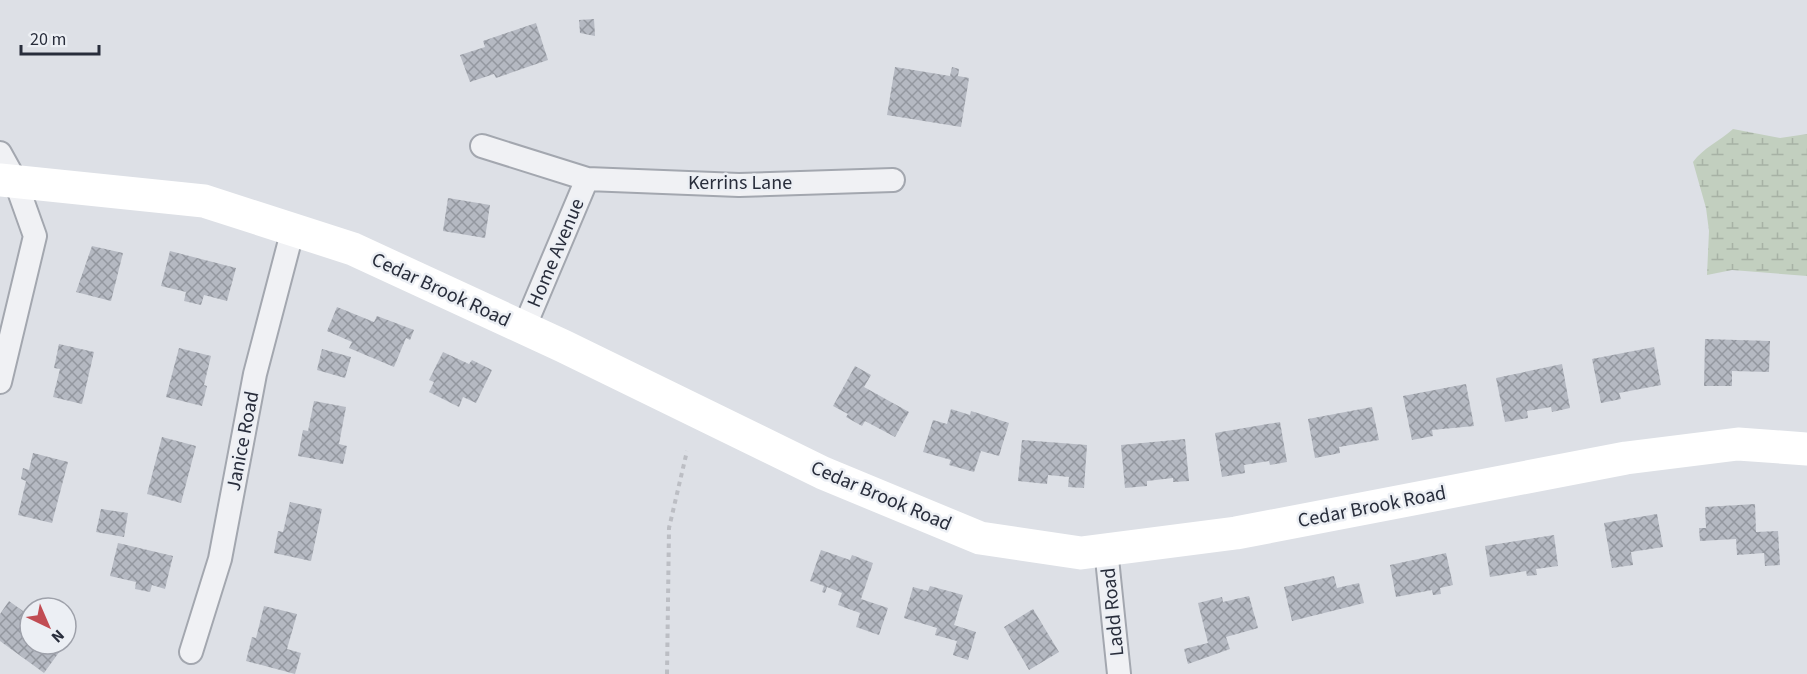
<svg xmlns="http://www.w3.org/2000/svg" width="1807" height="674" font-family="'Source Sans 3',sans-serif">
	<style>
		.wetland { fill: url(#wetland-marsh) }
		.building { fill: url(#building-cross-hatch) }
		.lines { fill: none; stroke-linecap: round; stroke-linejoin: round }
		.street-casing { stroke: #a3a7af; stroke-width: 26 }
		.path { stroke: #bcbec4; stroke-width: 4; stroke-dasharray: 4.5 4.5; stroke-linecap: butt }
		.street { stroke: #f0f1f4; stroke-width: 22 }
		.secondary { stroke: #fff; stroke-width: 33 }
		.labels { text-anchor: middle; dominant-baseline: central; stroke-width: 5; stroke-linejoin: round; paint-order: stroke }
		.street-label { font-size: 20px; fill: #282d3b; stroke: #eceff4 }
	</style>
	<defs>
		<pattern id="wetland-marsh" width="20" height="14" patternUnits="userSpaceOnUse" patternTransform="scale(1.5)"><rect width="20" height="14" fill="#c2cfbf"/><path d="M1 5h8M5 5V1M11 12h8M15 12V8" fill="none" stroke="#a7b2a5"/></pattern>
		<pattern id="building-cross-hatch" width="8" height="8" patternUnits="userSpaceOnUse" patternTransform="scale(1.5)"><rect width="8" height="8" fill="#b5b9c2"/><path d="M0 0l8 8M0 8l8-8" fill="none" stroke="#93979f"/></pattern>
	</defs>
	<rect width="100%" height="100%" fill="#dde0e6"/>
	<!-- wetland -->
	<path class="wetland" d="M1733 129 1780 138 1807 134V276L1732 270 1707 275 1709 231 1706 208 1693 162C1703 148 1720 141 1733 129Z"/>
	<!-- building -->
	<path class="building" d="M594 19 595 36 580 33 579 20Z
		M536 23 548 60 496 78 494 74 470 82 460 55 485 47 483 41Z
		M895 67 950 76 952 67 959 69 958 76 969 78 961 127 887 115Z
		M448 198 490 205 485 238 443 231Z
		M92 246 123 253 111 301 76 292Z
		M170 251 236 268 227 301 204 295 201 305 184 301 186 292 161 286Z
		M337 307 374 322 377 316 414 330 410 340 406 338 394 367 349 348 352 342 327 331Z
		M1705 339 1770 341 1769 372 1732 371V386H1704Z
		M59 344 94 352 82 404 53 397 60 369 54 368Z
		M1654 347 1661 385 1619 393 1621 399 1601 403 1592 359Z
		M179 348 211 356 204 385 207 386 202 406 166 397Z
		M322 349 351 357 345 378 317 370Z
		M443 352 469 364 472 360 492 370 476 403 463 397 459 407 429 392 434 382 429 380Z
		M1562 364 1570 408 1552 412 1551 407 1527 411 1528 418 1505 422 1496 378Z
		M855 366 871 375 864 387 909 412 895 437 865 421 862 426 846 417 848 414 833 406Z
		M1466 384 1474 426 1432 430 1433 436 1412 440 1403 396Z
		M314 401 346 407 339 444 347 446 343 464 298 456 303 430 308 431Z
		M1372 407 1379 440 1339 447 1340 453 1315 458 1308 419Z
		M951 409 970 415 971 411 1009 423 999 456 981 451 974 472 949 465 951 460 923 452 933 420 947 424Z
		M1280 422 1287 462 1270 465 1269 461 1244 465 1245 473 1222 477 1215 433Z
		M162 437 196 446 181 503 147 494Z
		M1185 439 1189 481 1173 482V478L1147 481V486L1125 488 1121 445Z
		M1022 440 1087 445 1084 488 1068 487 1069 477 1048 475 1047 484 1018 481Z
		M33 453 68 462 52 523 18 515 26 481 21 479 23 468 29 470Z
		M290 502 322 509 311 561 274 553 278 531 283 532Z
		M1755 504 1756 532 1778 531 1780 565 1765 566 1764 553 1737 555 1736 539 1700 541 1699 528H1706L1705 507Z
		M101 509 128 513 124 537 96 532Z
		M1657 514 1663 547 1631 552 1633 565 1612 568 1604 523Z
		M1554 535 1558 566 1536 569 1537 575 1527 576 1526 571 1490 577 1485 546Z
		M118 543 173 556 165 589 152 585 150 592 135 589 136 582 110 576Z
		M821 550 850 560 852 555 873 563 861 599 888 608 879 635 856 627 860 613 838 605 842 593 827 587 825 593 822 592 824 586 810 581Z
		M1446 553 1453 585 1440 588 1441 594 1433 595 1432 590 1396 597 1390 565Z
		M1334 576 1337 588 1359 583 1364 603 1292 621 1284 587Z
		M930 586 963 595 954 625 976 632 968 660 953 655 957 641 935 635 937 628 904 618 913 587 928 591Z
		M1249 596 1258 628 1226 637 1230 649 1188 664 1184 649 1208 643 1198 603 1222 597 1223 602Z
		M9 601 30 616V644H65L44 673 0 641V614Z
		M264 606 297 614 287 649 301 653 295 674 246 661 252 637 256 638Z
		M1033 609 1059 652 1029 670 1004 627Z"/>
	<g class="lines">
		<!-- street casing -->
		<g class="street-casing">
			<path id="street" d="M482 146 587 179 739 185 893 180
				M0 153 15 180 35 236 0 382
				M524 328 587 179
				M1106 549 1119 674
				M191 652 220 559 255 374 293 229"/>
		</g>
		<!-- path -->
		<path class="path" d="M667 674 669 528 687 451"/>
		<!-- street -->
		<use href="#street" class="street"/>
		<!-- secondary -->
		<path class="secondary" d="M0 180 204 201 353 249 563 346 823 473 980 538 1081 553 1236 533 1626 458 1738 444 1807 449"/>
	</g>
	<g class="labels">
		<!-- street labels -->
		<g class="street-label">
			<text x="740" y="183">Kerrins Lane</text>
			<text transform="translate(556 253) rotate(-67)">Home Avenue</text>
			<text transform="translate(441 290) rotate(25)">Cedar Brook Road</text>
			<text transform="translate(243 441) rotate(-79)">Janice Road</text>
			<text transform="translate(881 496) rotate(23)">Cedar Brook Road</text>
			<text transform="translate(1372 507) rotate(-11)">Cedar Brook Road</text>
			<text transform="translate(1113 612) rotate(-96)">Ladd Road</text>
		</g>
	</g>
	<!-- north arrow -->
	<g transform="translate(48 626) rotate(136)"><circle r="28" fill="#eceff4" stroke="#9ea1aa" stroke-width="1.5"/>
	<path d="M0-4.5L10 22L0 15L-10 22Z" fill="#c14c53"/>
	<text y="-9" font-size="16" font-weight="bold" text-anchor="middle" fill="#282d3b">N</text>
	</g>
	<!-- scale -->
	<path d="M21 45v9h78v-9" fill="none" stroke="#282d3b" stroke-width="3"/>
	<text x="30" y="45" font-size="18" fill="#282d3b" stroke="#eceff4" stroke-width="4.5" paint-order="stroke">20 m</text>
</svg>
